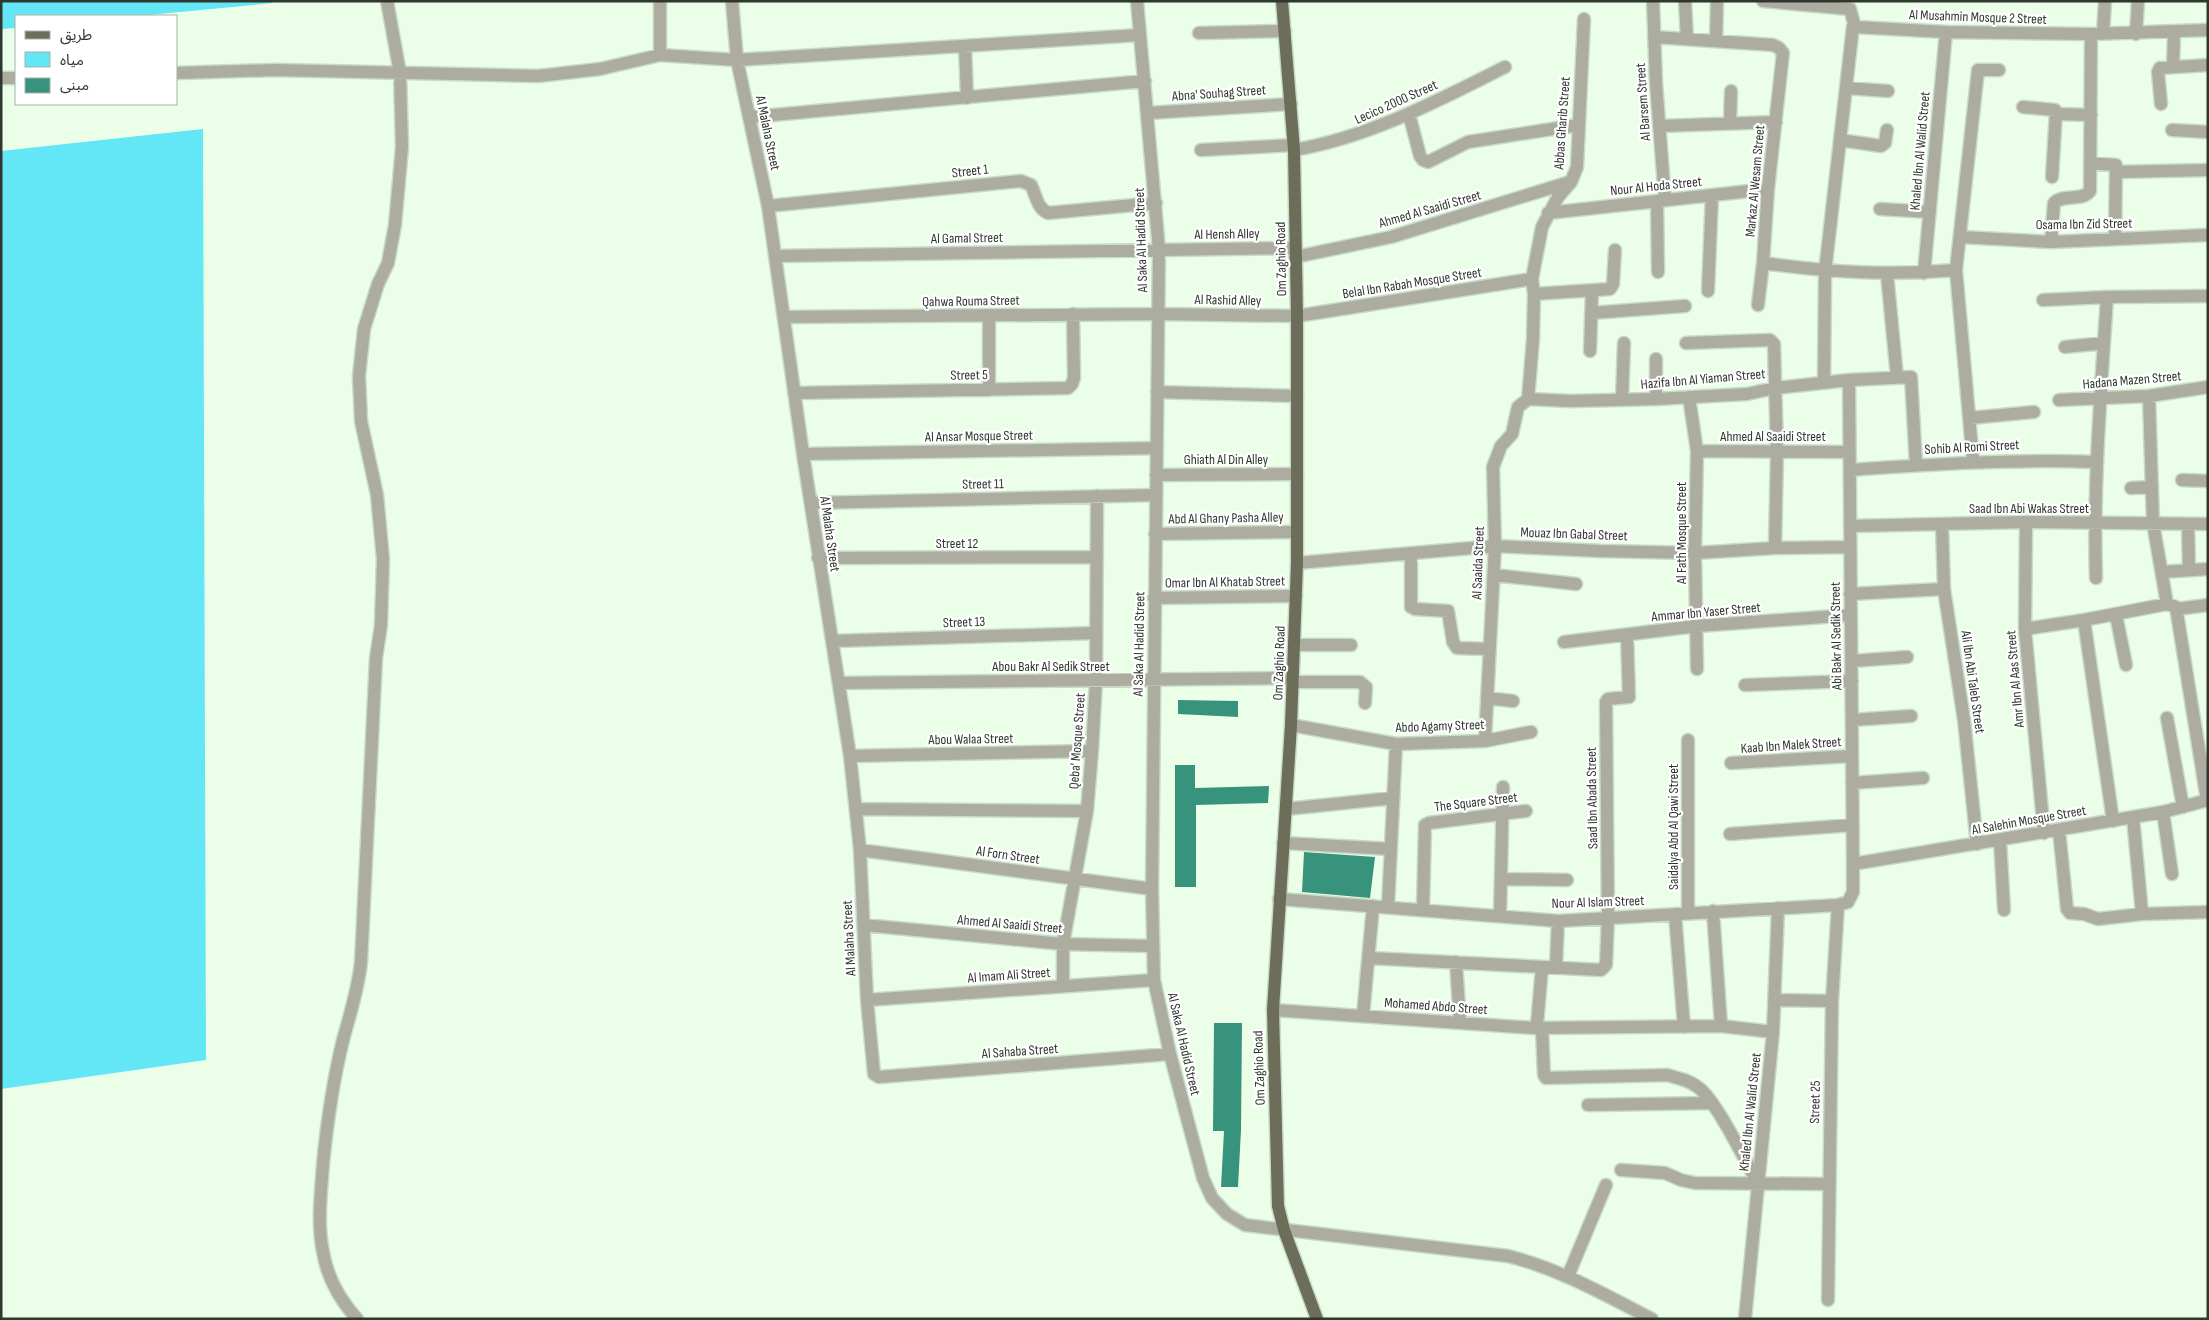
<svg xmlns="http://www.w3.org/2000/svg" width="2209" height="1320" font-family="'Sofia Sans Condensed','Noto Sans Arabic',sans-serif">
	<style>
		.water { fill: #63e6f6 }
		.building { fill: #38937c }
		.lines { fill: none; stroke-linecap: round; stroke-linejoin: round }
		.minor-casing { stroke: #c9dbc7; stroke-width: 15 }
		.major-casing { stroke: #c9dbc7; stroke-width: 15 }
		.minor { stroke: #acaca1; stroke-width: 12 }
		.major { stroke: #6d6e59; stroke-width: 12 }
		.labels { text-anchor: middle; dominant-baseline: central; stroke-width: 4.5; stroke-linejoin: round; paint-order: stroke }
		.street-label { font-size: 14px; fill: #2f372e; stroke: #fff }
	</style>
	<rect width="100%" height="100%" fill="#ebffe8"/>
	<!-- water -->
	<path class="water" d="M1 1H273V3L138 16H16V28L1 29Z
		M203 129 206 1060 1 1089V151Z"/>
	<!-- building -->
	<path class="building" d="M1178 700 1238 701V717L1178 714Z
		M1175 765H1195V788L1269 786 1268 803 1196 805V887H1175Z
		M1304 852 1375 857 1370 898 1302 892Z
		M1214 1023H1242L1241 1130 1238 1187H1221L1224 1131H1213Z"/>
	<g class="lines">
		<!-- minor casing -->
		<g class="minor-casing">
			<path id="minor" d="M660 1V55
				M732 1 737 60 768 206 803 454 850 756 860 850 867 1000 874 1074 879 1077 1170 1054
				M1137 1 1159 250 1152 889 1154 980 1170 1054 1203 1178 1212 1198 1227 1214 1245 1225 1508 1256C1560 1269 1605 1295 1652 1319
				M1653 1 1656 83 1665 200
				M1685 1 1687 39
				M1763 1 1850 9 1855 27 1946 32 2091 34 2208 30
				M1199 33 1285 31
				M2103 34 2105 1
				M2136 34 2138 1
				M1654 37 1773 45 1779 48 1783 53 1768 189 1763 263 1758 305
				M1716 41 1717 1
				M965 46 967 98
				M2173 66 2174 33
				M176 73 276 70 538 76 600 69 660 55 737 60 1140 35
				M1 78H16
				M1846 88 1888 91
				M2161 104 2158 72 2160 68 2208 65
				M2023 107 2055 110 2056 112 2052 177
				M1148 113 1291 104
				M1409 114 1420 156 1423 160 1428 162 1468 142 1578 125
				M2057 114 2091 115
				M750 117 1145 81
				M1730 123 1731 91
				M1659 126 1776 122
				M2172 130 2208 132
				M1840 140 1881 146 1885 143 1887 130
				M1201 150 1293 145
				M1294 150C1370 137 1437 101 1505 67
				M2090 163 2116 165 2115 239
				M2116 172 2208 170
				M1657 201 1658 272
				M768 206 1021 181 1031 185C1036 195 1037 208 1048 213L1156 203
				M1880 209 1930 212
				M1548 213 1768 189
				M1960 237 2051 242 2208 235
				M2051 242 2054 203C2064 193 2082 202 2090 191L2091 34
				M776 256 1295 248
				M1295 257 1391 237 1570 182
				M1763 263C1830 272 1888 276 1956 270
				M1924 273 1946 32
				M1887 274 1897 377
				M1708 291 1712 195
				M1534 294 1610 289 1613 284 1615 250
				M2043 300 2107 297 2208 296
				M1591 313 1685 306
				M989 316V390
				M784 317 1158 314 1297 316 1532 279
				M1686 343 1770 340 1774 344 1777 451 1775 548
				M2065 347 2104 343
				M1590 351 1592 292
				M1824 382 1825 272 1853 26
				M1157 392 1297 396
				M794 393 1068 388 1072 384 1074 378 1073 314
				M2149 396 2153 523 2167 604
				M1689 397 1697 451 1695 553 1697 669
				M1528 399 1571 401 1656 399 1747 394 1775 388 1849 380 1911 377 1916 465
				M1528 399 1533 339 1534 294 1532 279 1542 227 1558 197 1571 182 1577 167 1584 19
				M1656 399V359
				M1622 400 1624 343
				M2059 400 2149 396 2208 387
				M1970 418 2034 412
				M1697 451 1849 452
				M803 454 1156 448
				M1973 461 1956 270 1978 70H1999
				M1850 470C1934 464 2012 459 2096 462
				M1156 475 1297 474
				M2182 480 2208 481
				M2131 488 2152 487
				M811 503 1156 495
				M2026 522 2025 629 2044 833
				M1942 524 1944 589 1964 720 1977 844
				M2188 524 2189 570
				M1850 526 2026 522 2208 524
				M1155 534 1296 532
				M1411 554V607L1415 609 1448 611 1453 642 1457 648 1489 649
				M818 558 1097 557
				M1297 563 1495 546 1600 551 1695 553 1775 548 1850 547
				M2162 572 2208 569
				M1494 575 1576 584
				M2096 578C2093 484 2101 390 2107 297
				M1850 594 1944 589
				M1154 598 1296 596
				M2177 609 2208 605
				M2116 615 2126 665
				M2084 620 2113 821
				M2025 629 2084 620 2167 604 2176 607 2207 800
				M832 641 1096 633
				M1564 642 1697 626 1851 615
				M1294 645H1351
				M1852 661 1907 657
				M1293 682H1360L1366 687 1365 703
				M840 683 1293 678
				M1745 685 1852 681
				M1487 698 1513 701
				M2167 718 2183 807
				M1852 720 1911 716
				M1291 725 1396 744 1485 741 1531 732
				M1688 740V913
				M1485 741 1495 546 1493 467 1501 446 1512 434 1518 407 1528 399
				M850 756 1092 751
				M1731 763 1852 756
				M1852 783 1923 778
				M856 809 1087 811
				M1286 809 1393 798
				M2163 812 2172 874
				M2133 817 2142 914
				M2059 830 2067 909 2070 913 2084 914 2098 919 2142 914 2208 912
				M1730 834 1853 825
				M2000 840 2004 910
				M1283 843 1391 849
				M860 850 1152 889
				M1853 864 2163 812 2208 800
				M1501 879 1567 880
				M1279 899 1558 921 1838 905 1848 902 1853 892V864L1849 380
				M1388 907 1396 744
				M1423 909 1425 825 1429 823 1526 811
				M1713 911 1721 1026
				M1675 914 1684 1027
				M1500 915 1503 787
				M864 925 1063 944 1153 946
				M1369 958 1601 970 1606 965 1608 918 1606 702 1608 699 1629 697 1627 635
				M1456 962 1460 1023
				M1556 967 1558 921
				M1063 986V944L1087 811 1092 751 1096 681 1097 496
				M867 1000 1154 980
				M1775 1000 1832 1001
				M1273 1010 1534 1028 1537 1025 1542 967
				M1363 1016 1373 906
				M1536 1028 1721 1026 1773 1032
				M1542 1029 1544 1075 1546 1078 1667 1075C1678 1078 1689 1080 1699 1088 1717 1102 1745 1161 1758 1183
				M1588 1105 1712 1103
				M1621 1170 1665 1173 1681 1180 1695 1183 1829 1184
				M1568 1276 1606 1185
				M1828 1300 1832 1001 1838 905
				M357 1319C340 1300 327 1276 323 1252 317 1223 321 1193 323 1164 327 1123 333 1081 343 1040 350 1014 358 990 361 962L376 658 381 625 383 559 377 495 361 421 359 376 364 329 378 284 388 263 395 225 402 147 400 73 387 1
				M1745 1319 1773 1032 1778 908"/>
		</g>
		<!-- major casing -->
		<g class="major-casing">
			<path id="major" d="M1282 1 1294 150 1297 316V563L1291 725 1273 1010 1278 1206 1284 1230 1317 1319"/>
		</g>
		<!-- minor -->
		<use href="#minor" class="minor"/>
		<!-- major -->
		<use href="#major" class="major"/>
	</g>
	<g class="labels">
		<!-- street labels -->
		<g class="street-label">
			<text transform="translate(1978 17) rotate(2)">Al Musahmin Mosque 2 Street</text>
			<text transform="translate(1219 93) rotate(-4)">Abna' Souhag Street</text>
			<text transform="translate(1396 102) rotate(-24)">Lecico 2000 Street</text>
			<text transform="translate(1643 102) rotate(-94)">Al Barsem Street</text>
			<text transform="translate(1562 123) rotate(-86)">Abbas Gharib Street</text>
			<text transform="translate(768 133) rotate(78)">Al Malaha Street</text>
			<text transform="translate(1920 151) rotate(-85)">Khaled Ibn Al Walid Street</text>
			<text transform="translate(970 171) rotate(-6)">Street 1</text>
			<text transform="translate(1755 181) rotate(-85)">Markaz Al Wesam Street</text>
			<text transform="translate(1656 186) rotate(-6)">Nour Al Hoda Street</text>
			<text transform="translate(1430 209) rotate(-16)">Ahmed Al Saaidi Street</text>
			<text transform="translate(2084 224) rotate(-1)">Osama Ibn Zid Street</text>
			<text transform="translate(1227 234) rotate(-1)">Al Hensh Alley</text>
			<text transform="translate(967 238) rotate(-1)">Al Gamal Street</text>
			<text transform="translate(1141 240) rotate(-92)">Al Saka Al Hadid Street</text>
			<text transform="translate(1281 259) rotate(-91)">Om Zaghio Road</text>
			<text transform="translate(1412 283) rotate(-9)">Belal Ibn Rabah Mosque Street</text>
			<text transform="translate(1228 300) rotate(1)">Al Rashid Alley</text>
			<text transform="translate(971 301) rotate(-1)">Qahwa Rouma Street</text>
			<text transform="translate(969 375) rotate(-1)">Street 5</text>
			<text transform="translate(1703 379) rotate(-5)">Hazifa Ibn Al Yiaman Street</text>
			<text transform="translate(2132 380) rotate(-5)">Hadana Mazen Street</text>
			<text transform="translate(979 436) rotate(-1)">Al Ansar Mosque Street</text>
			<text x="1773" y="436">Ahmed Al Saaidi Street</text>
			<text transform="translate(1972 447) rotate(-3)">Sohib Al Romi Street</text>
			<text x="1226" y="459">Ghiath Al Din Alley</text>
			<text transform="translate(983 484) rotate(-1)">Street 11</text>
			<text x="2029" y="508">Saad Ibn Abi Wakas Street</text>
			<text transform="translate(1226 518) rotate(-1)">Abd Al Ghany Pasha Alley</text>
			<text transform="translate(1681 533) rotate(-90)">Al Fath Mosque Street</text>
			<text transform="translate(830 534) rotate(82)">Al Malaha Street</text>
			<text transform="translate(1574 534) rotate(2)">Mouaz Ibn Gabal Street</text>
			<text x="957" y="543">Street 12</text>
			<text transform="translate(1478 563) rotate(-88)">Al Saaida Street</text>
			<text transform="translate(1225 582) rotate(-1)">Omar Ibn Al Khatab Street</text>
			<text transform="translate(1706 612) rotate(-5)">Ammar Ibn Yaser Street</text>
			<text transform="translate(964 622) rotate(-2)">Street 13</text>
			<text transform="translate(1836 636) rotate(-91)">Abi Bakr Al Sedik Street</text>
			<text transform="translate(1139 644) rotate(-89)">Al Saka Al Hadid Street</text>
			<text transform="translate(1279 663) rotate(-88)">Om Zaghio Road</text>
			<text x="1051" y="666">Abou Bakr Al Sedik Street</text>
			<text transform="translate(2015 679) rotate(-95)">Amr Ibn Al Aas Street</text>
			<text transform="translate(1973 682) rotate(82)">Ali Ibn Abi Taleb Street</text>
			<text transform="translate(1440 726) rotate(-2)">Abdo Agamy Street</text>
			<text transform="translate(971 739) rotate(-1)">Abou Walaa Street</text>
			<text transform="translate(1077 741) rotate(-86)">Qeba' Mosque Street</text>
			<text transform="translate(1791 745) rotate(-4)">Kaab Ibn Malek Street</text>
			<text transform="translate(1592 798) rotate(-91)">Saad Ibn Abada Street</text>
			<text transform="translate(1476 802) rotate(-7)">The Square Street</text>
			<text transform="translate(2029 820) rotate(-10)">Al Salehin Mosque Street</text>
			<text transform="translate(1673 827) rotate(-90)">Saidalya Abd Al Qawi Street</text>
			<text transform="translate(1008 855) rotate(8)">Al Forn Street</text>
			<text transform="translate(1598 902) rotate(-2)">Nour Al Islam Street</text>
			<text transform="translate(1010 924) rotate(5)">Ahmed Al Saaidi Street</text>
			<text transform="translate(849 938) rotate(-93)">Al Malaha Street</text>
			<text transform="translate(1009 975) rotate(-4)">Al Imam Ali Street</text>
			<text transform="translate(1436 1006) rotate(4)">Mohamed Abdo Street</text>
			<text transform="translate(1184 1044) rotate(77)">Al Saka Al Hadid Street</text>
			<text transform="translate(1020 1051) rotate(-4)">Al Sahaba Street</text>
			<text transform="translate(1259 1068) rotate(-92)">Om Zaghio Road</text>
			<text transform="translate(1815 1102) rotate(-89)">Street 25</text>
			<text transform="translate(1750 1112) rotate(-84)">Khaled Ibn Al Walid Street</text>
		</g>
	</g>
	<!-- border -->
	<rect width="2209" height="1320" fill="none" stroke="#2f372e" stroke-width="5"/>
	<!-- legend -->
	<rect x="15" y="15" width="162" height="90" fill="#ffffff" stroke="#acafab"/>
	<rect x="25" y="31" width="25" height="8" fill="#6d6e59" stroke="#acafab"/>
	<text x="60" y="40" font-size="15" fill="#2f372e">طريق</text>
	<rect x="25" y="52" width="25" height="15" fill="#63e6f6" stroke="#acafab"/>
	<text x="60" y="65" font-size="15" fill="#2f372e">مياه</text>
	<rect x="25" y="78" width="25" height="15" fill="#38937c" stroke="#acafab"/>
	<text x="60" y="90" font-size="15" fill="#2f372e">مبنى</text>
</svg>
